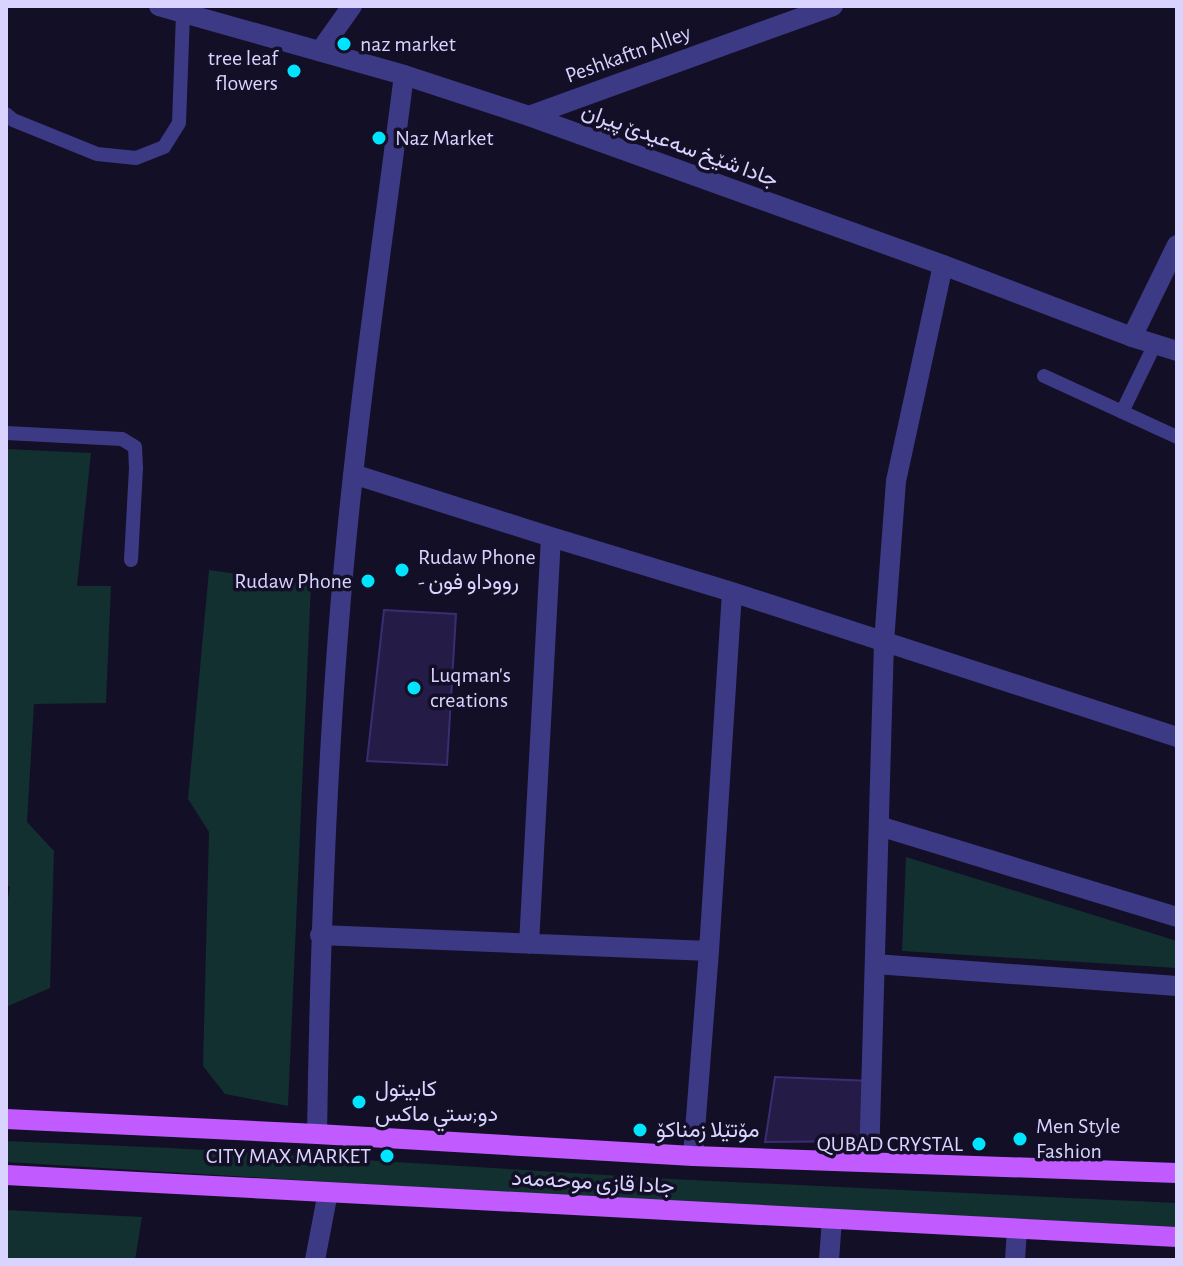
<svg xmlns="http://www.w3.org/2000/svg" width="1183" height="1266" font-family="'Alegreya Sans',Vazirmatn,sans-serif">
	<style>
		.green { fill: #12302f }
		.building { fill: #241b47; stroke: #3b2d73; stroke-width: 2 }
		.lines { fill: none; stroke-linecap: round; stroke-linejoin: round }
		.service { stroke: #3d3a85; stroke-width: 14 }
		.minor { stroke: #3d3a85; stroke-width: 20 }
		.tertiary { stroke: #3d3a85; stroke-width: 20 }
		.primary { stroke: #c25bff; stroke-width: 20 }
		.poi-dot { fill: #00e5ff; stroke: #130f26; stroke-width: 3 }
		.labels { text-anchor: middle; dominant-baseline: central; stroke-width: 7; stroke-linejoin: round; paint-order: stroke }
		.poi-label { font-size: 22px; fill: #d9d4ff; stroke: #130f26; text-anchor: start }
		.street-label { font-size: 22px; fill: #d9d4ff; stroke: #130f26 }
	</style>
	<rect width="100%" height="100%" fill="#130f26"/>
	<!-- green -->
	<path class="green" d="M6 449 91 453 77 586H111L106 703 34 704 27 822 54 851 50 988 6 1007V911L10 886H6Z
		M209 570 311 584 288 1106 225 1094 203 1066 209 832 188 799Z
		M906 857 1177 941V968L902 951Z
		M6 1141 171 1148 670 1179 1177 1203V1227L555 1196 6 1162Z
		M6 1210 142 1217 135 1260H6Z"/>
	<!-- building -->
	<path class="building" d="M384 610 456 614 447 765 367 761Z
		M775 1077 871 1081 870 1141 765 1142Z"/>
	<g class="lines">
		<!-- service -->
		<path class="service" d="M6 114 13 120 97 154 136 158 164 147 179 123 183 14
			M1044 376 1177 437
			M1122 412 1155 344
			M6 433 122 439 135 447 136 468 131 560"/>
		<!-- minor -->
		<path class="minor" d="M320 51 352 6
			M529 116 833 6
			M1132 337 1177 245
			M353 474 551 537 732 592 1177 737
			M879 826 1177 917
			M320 935 709 951
			M529 944 551 537
			M875 964 1177 986
			M317 1134C320 937 327 739 346 543 361 387 384 231 404 75
			M693 1156 709 951 732 592
			M869 1162 884 642 896 481 943 265
			M315 1260 328 1192
			M829 1260 832 1219
			M1015 1260 1017 1229"/>
		<!-- tertiary -->
		<path class="tertiary" d="M159 6 404 75 529 116 943 265 1132 337 1177 351"/>
		<!-- primary -->
		<path class="primary" d="M6 1119 317 1134 693 1156 1177 1173
			M6 1175 1177 1237"/>
	</g>
	<!-- markers -->
	<g class="poi-dot">
		<circle cx="344" cy="44" r="8"/>
		<circle cx="294" cy="71" r="8"/>
		<circle cx="379" cy="138" r="8"/>
		<circle cx="402" cy="570" r="8"/>
		<circle cx="368" cy="581" r="8"/>
		<circle cx="414" cy="688" r="8"/>
		<circle cx="359" cy="1102" r="8"/>
		<circle cx="640" cy="1130" r="8"/>
		<circle cx="1020" cy="1139" r="8"/>
		<circle cx="979" cy="1144" r="8"/>
		<circle cx="387" cy="1156" r="8"/>
	</g>
	<g class="labels">
		<!-- poi labels -->
		<g class="poi-label">
			<text x="360" y="44">naz market</text>
			<text x="278" y="58" text-anchor="end">tree leaf<tspan x="278" dy="25">flowers</tspan></text>
			<text x="395" y="138">Naz Market</text>
			<text x="418" y="557">Rudaw Phone<tspan x="418" dy="25">- رووداو فون</tspan></text>
			<text x="352" y="581" text-anchor="end">Rudaw Phone</text>
			<text x="430" y="675">Luqman's<tspan x="430" dy="25">creations</tspan></text>
			<text x="375" y="1089">كابيتول<tspan x="375" dy="25">دو;ستي ماكس</tspan></text>
			<text x="1036" y="1126">Men Style<tspan x="1036" dy="25">Fashion</tspan></text>
			<text x="656" y="1130">مۆتێلا زمناکۆ</text>
			<text x="963" y="1144" text-anchor="end">QUBAD CRYSTAL</text>
			<text x="371" y="1156" text-anchor="end">CITY MAX MARKET</text>
		</g>
		<!-- street labels -->
		<g class="street-label">
			<text transform="translate(628 54) rotate(-20)">Peshkaftn Alley</text>
			<text transform="translate(680 145) rotate(20)">جادا شێخ سەعیدێ پیران</text>
			<text transform="translate(593 1182) rotate(3)">جادا قازی موحەمەد</text>
		</g>
	</g>
	<!-- border -->
	<rect width="1183" height="1266" fill="none" stroke="#d9d4ff" stroke-width="16"/>
</svg>
